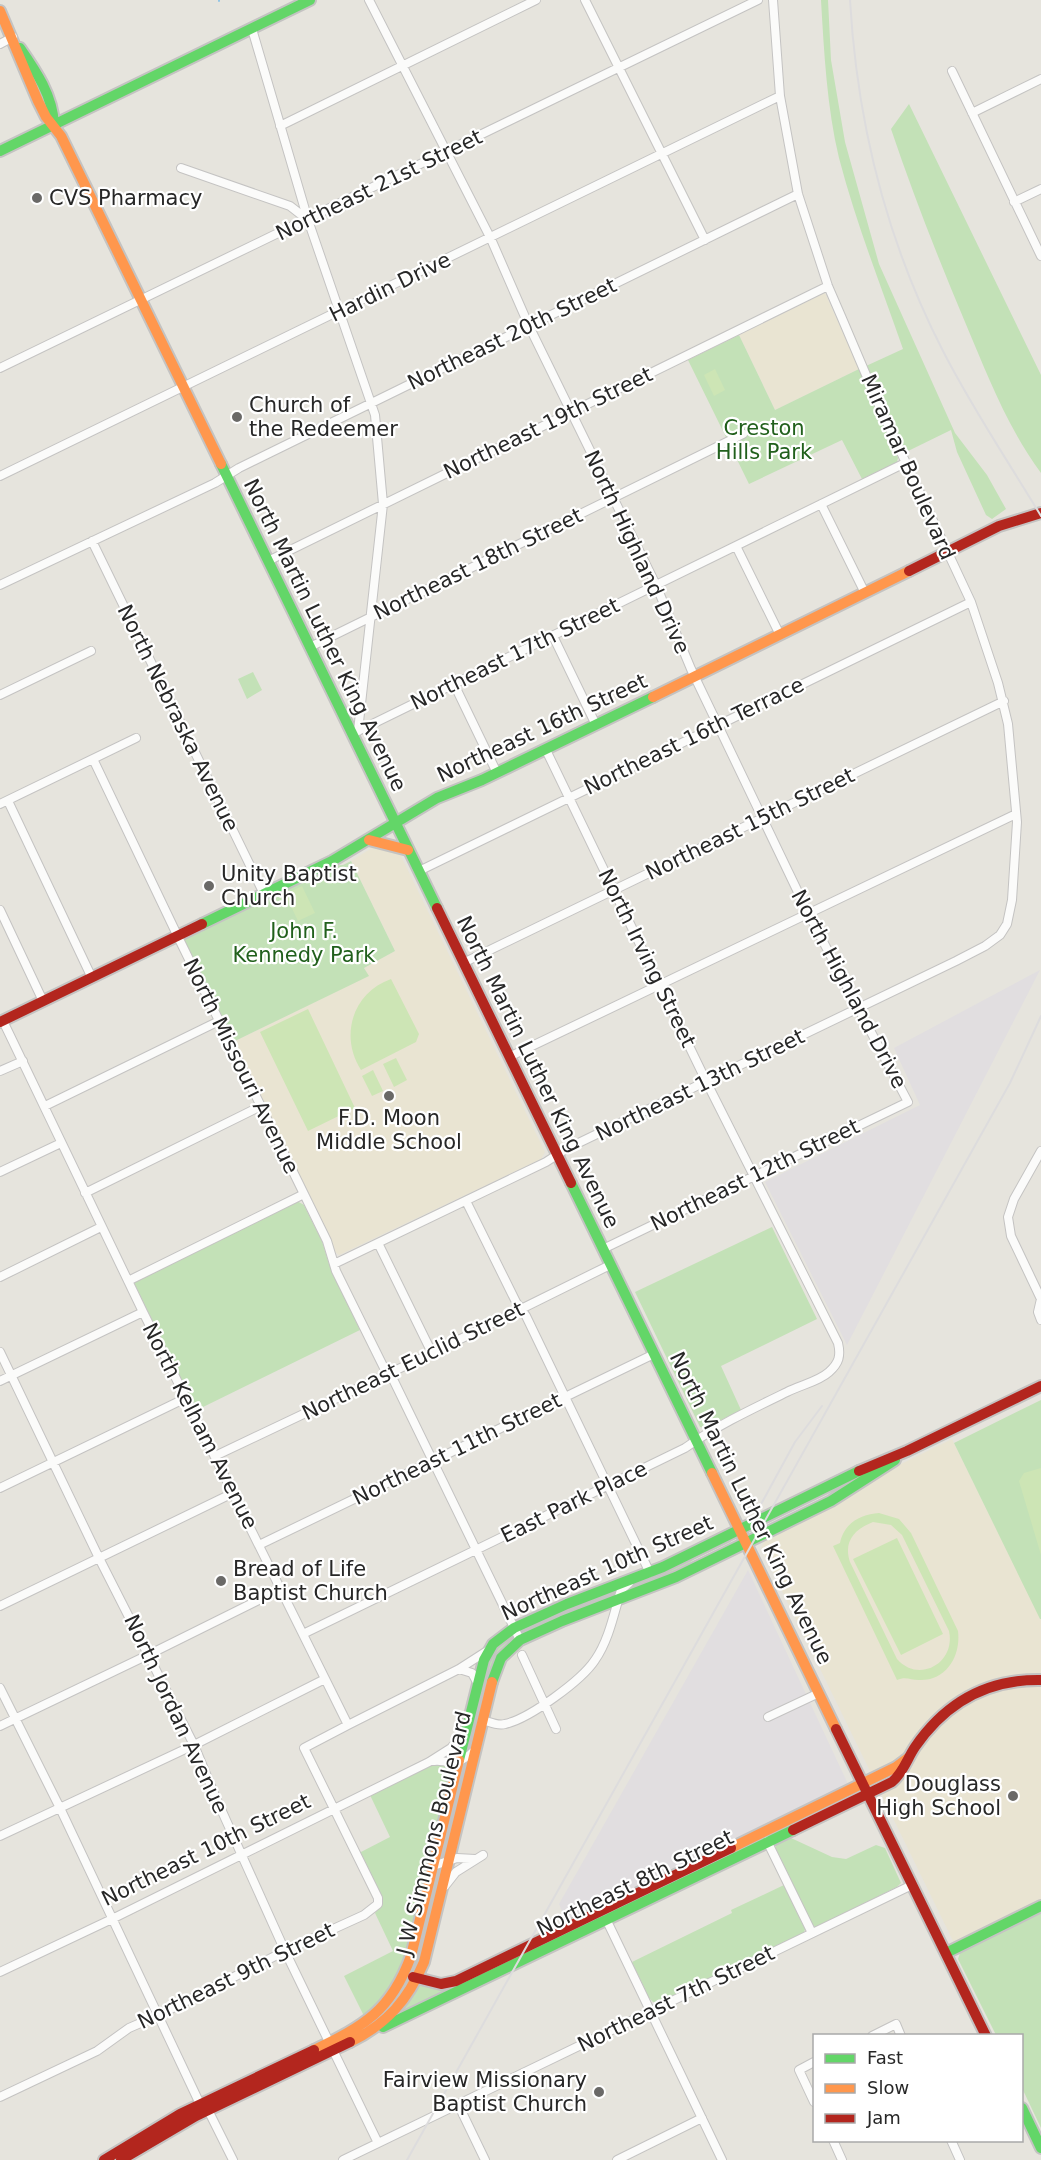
<svg xmlns="http://www.w3.org/2000/svg" width="1041" height="2160" font-family="'DejaVu Sans',sans-serif">
	<style>
		.industrial { fill: #e1dee0 }
		.education { fill: #e9e4d2 }
		.green { fill: #c3e1b7 }
		.pitch { fill: #cde5b5; fill-rule: evenodd }
		.lines { fill: none; stroke-linecap: round; stroke-linejoin: round }
		.stream { stroke: #93c5e5; stroke-width: 2 }
		.street-casing { stroke: #c4c3c2; stroke-width: 10 }
		.fast-casing { stroke: #c4c3c2; stroke-width: 14 }
		.slow-casing { stroke: #c4c3c2; stroke-width: 14 }
		.jam-casing { stroke: #c4c3c2; stroke-width: 14 }
		.street { stroke: #fbfbfa; stroke-width: 8 }
		.fast { stroke: #63d668; stroke-width: 10 }
		.slow { stroke: #ff974d; stroke-width: 10 }
		.jam { stroke: #b3261e; stroke-width: 10 }
		.rail { stroke: #dddcdd; stroke-width: 2 }
		.poi-dot { fill: #6a6967; stroke: #fff; stroke-width: 2 }
		.labels { text-anchor: middle; dominant-baseline: central; stroke-width: 4.5; stroke-linejoin: round; paint-order: stroke }
		.street-label { font-size: 21px; fill: #272727; stroke: #fff }
		.poi-label { font-size: 21px; fill: #272727; stroke: #fff; text-anchor: start }
		.park-label { font-size: 21px; fill: #21601c; stroke: #fff }
	</style>
	<rect width="100%" height="100%" fill="#e6e4dd"/>
	<!-- industrial -->
	<path class="industrial" d="M1040 970 847 1345 765 1182 920 1105 894 1048Z
		M748 1570 848 1784 776 1820 566 1920 559 1904Z"/>
	<!-- education -->
	<path class="education" d="M825 293 859 369 775 410 739 335Z
		M375 846 399 852 401 856 545 1152 541 1159 339 1255 335 1252 233 1042 368 976 364 968 395 951 351 861Z
		M952 1439 1041 1619V1901L954 1943 761 1548 765 1540 824 1510 897 1466Z"/>
	<!-- green -->
	<path class="green" d="M821 0H828L831 60 845 142 879 264 955 433 987 475 1006 509 992 519 986 515 957 452 951 430 904 453 866 366 903 349C881 286 856 223 839 158 827 108 824 52 821 0Z
		M909 104 1041 375V473C1007 427 987 374 965 322 938 258 913 194 891 129Z
		M739 335 775 410 859 369 898 458 897 462 862 479 842 440 749 484 688 360Z
		M253 672 262 690 247 699 238 679Z
		M351 861 395 951 364 968 369 976 233 1042 184 943 185 938 331 866 343 865Z
		M297 1201 304 1205 322 1241 329 1264 360 1330 199 1409 195 1407 134 1283 136 1280Z
		M772 1227 817 1319 721 1366 741 1410 705 1428 700 1427 635 1292Z
		M1041 1400V1619H1040L954 1443Z
		M730 1540 731 1542 693 1560 676 1574 656 1580 676 1566Z
		M613 1592 614 1594 610 1600 522 1635 523 1629 580 1604Z
		M510 1636 514 1638 505 1648 472 1752 465 1753 486 1665 501 1644Z
		M467 1760 469 1762 446 1857 442 1860 440 1859 463 1763Z
		M438 1764 447 1766 451 1774 407 1954C397 1984 387 1996 365 2018L344 1976 393 1951 375 1913C386 1900 378 1891 371 1879 366 1871 363 1861 359 1853L390 1837 370 1795 430 1766Z
		M791 1838 832 1857 846 1859 876 1845 885 1848 901 1883 897 1887 816 1927 811 1924 775 1850 776 1845Z
		M443 1866 421 1962 415 1974 410 1973 417 1954 437 1868Z
		M784 1885 805 1929 804 1933 659 2002H653L649 1998 632 1962 732 1913 731 1910Z
		M1041 1911V2128L1022 2088V2036L996 2035 958 1959 961 1950Z
		M420 1983 451 1987 452 1989 405 2013 402 2012Z"/>
	<!-- pitch -->
	<path class="pitch" d="M715 369 725 390 714 396 704 375Z
		M302 886 315 913 298 921 285 894Z
		M391 979 419 1034 416 1042 361 1070C339 1036 353 992 391 979Z
		M308 1009 355 1108 308 1131 260 1032Z
		M396 1058 407 1080 394 1087 383 1064Z
		M373 1070 383 1091 372 1096 362 1076Z
		M1041 1468V1555L1019 1481 1024 1473Z
		M879 1513 899 1519 911 1533 958 1631C961 1655 947 1681 919 1680 910 1680 906 1676 897 1680L833 1546 840 1543C844 1523 861 1514 879 1513ZM873 1522 891 1525 902 1535 949 1631C956 1663 919 1684 897 1659L850 1562C843 1541 855 1529 873 1522Z
		M897 1538 943 1634 901 1655 853 1559Z"/>
	<g class="lines">
		<!-- stream -->
		<path class="stream" d="M219 0V1"/>
		<!-- street casing -->
		<g class="street-casing">
			<path id="street" d="M369 0 491 239 529 326 656 585 691 669 808 913 908 1102 603 1249
				M585 0 705 240
				M252 29 308 220 375 415 383 504 358 731
				M0 44 13 37
				M952 71 1041 256
				M972 113 1041 79
				M280 126 536 0
				M181 168 290 206 308 220
				M1014 202 1041 189
				M0 368 758 0
				M0 476 780 96
				M821 504 865 593
				M92 541 264 894
				M736 546 780 635
				M268 561 828 286
				M0 585 215 483 239 468 798 194
				M553 636 596 725
				M310 647 743 434
				M454 684 497 773
				M0 695 91 651
				M354 733 905 463
				M93 759 180 941 327 1241 336 1271 387 1374
				M8 801 92 978
				M0 804 136 738
				M419 871 971 602
				M0 910 43 1001
				M463 963 1004 701
				M509 1057 1016 814
				M0 1071 23 1061
				M45 1106 219 1021
				M1041 1151 1014 1199 1008 1217 1011 1236 1041 1299 1038 1312 1041 1320
				M0 1172 61 1143
				M85 1193 261 1106
				M466 1201 516 1302 526 1316 650 1573
				M378 1243 432 1353
				M334 1264 546 1162 566 1149 956 961 985 946 1000 935 1007 924 1012 900 1017 822 1008 724 998 683 971 602 878 403 841 316 828 286 798 194 780 96 773 0
				M0 1277 101 1227
				M128 1281 304 1194
				M0 1352 99 1558 194 1745 216 1798 285 1951 378 2143
				M390 1373 520 1640
				M0 1381 143 1312
				M215 1456 432 1353 610 1265
				M0 1488 186 1398
				M259 1545 654 1354
				M0 1606 233 1493
				M303 1634 685 1448C716 1426 752 1409 787 1392 800 1385 818 1382 829 1372 839 1363 841 1356 838 1343L706 1081 546 750
				M522 1655 556 1729
				M459 1669 472 1673 477 1682
				M0 1688 60 1808 200 2104 208 2110 233 2160
				M768 1717 819 1693
				M483 1720C490 1722 497 1726 505 1724 529 1719 582 1680 595 1660 609 1640 614 1613 621 1590L629 1583
				M348 1725 459 1669 487 1651
				M0 1726 150 1654 281 1589
				M434 1761C440 1760 444 1762 450 1762 459 1763 469 1756 475 1750
				M0 1836 194 1745 325 1679
				M767 1841 812 1933
				M433 1866 457 1858 475 1859
				M445 1886 456 1872 483 1855
				M606 1919 722 2160
				M0 1972 112 1919 429 1762 451 1748 464 1734
				M872 2036 896 2024 901 2036
				M814 2062 799 2070 814 2102
				M0 2097 97 2051 129 2028 159 2015 285 1951 364 1915 378 1904V1898L304 1748 348 1725 143 1312 3 1021
				M458 2104 485 2160
				M833 2140 842 2160
				M951 2140 960 2160
				M343 2160 912 1885
				M617 2160 702 2118"/>
		</g>
		<!-- fast casing -->
		<g class="fast-casing">
			<path id="fast" d="M20 48C36 71 53 96 54 125
				M0 151 310 0
				M221 464 437 908
				M202 924 332 861 437 798 482 780 653 697
				M571 1183 712 1473
				M492 1682 501 1658 520 1640 562 1621 676 1577 831 1501 895 1460
				M459 1760 484 1660 493 1644 514 1628 567 1604 663 1567 859 1471
				M946 1953 1041 1906
				M383 2027 793 1830
				M1022 2108 1041 2148"/>
		</g>
		<!-- slow casing -->
		<g class="slow-casing">
			<path id="slow" d="M0 11 38 101 46 117 61 136 221 464
				M653 697 909 571
				M369 840 408 850
				M712 1473 836 1729
				M731 1848 896 1767 908 1758
				M350 2042C387 2024 408 2000 424 1962L492 1682
				M314 2050C364 2026 391 2011 411 1956L459 1760"/>
		</g>
		<!-- jam casing -->
		<g class="jam-casing">
			<path id="jam" d="M909 571 999 526 1041 513
				M437 908 571 1183
				M0 1022 202 924
				M859 1471 907 1451 1041 1386
				M836 1729 986 2036
				M793 1830 892 1782C903 1773 907 1759 915 1747 946 1702 987 1679 1041 1680
				M413 1977 441 1984 456 1981 731 1848
				M104 2160 180 2114 314 2050
				M121 2160 196 2116 350 2042"/>
		</g>
		<!-- street -->
		<use href="#street" class="street"/>
		<!-- fast -->
		<use href="#fast" class="fast"/>
		<!-- slow -->
		<use href="#slow" class="slow"/>
		<!-- jam -->
		<use href="#jam" class="jam"/>
		<!-- rail -->
		<path class="rail" d="M850 0C857 122 887 242 943 351 972 408 1008 461 1041 516
			M760 1506 795 1442 822 1406
			M407 2160 1010 1083 1041 1016"/>
	</g>
	<!-- markers -->
	<g class="poi-dot">
		<circle cx="37" cy="198" r="6"/>
		<circle cx="237" cy="417" r="6"/>
		<circle cx="209" cy="886" r="6"/>
		<circle cx="389" cy="1096" r="6"/>
		<circle cx="221" cy="1581" r="6"/>
		<circle cx="1013" cy="1796" r="6"/>
		<circle cx="599" cy="2092" r="6"/>
	</g>
	<g class="labels">
		<!-- street labels -->
		<g class="street-label">
			<text transform="translate(379 185) rotate(-26)">Northeast 21st Street</text>
			<text transform="translate(390 287) rotate(-26)">Hardin Drive</text>
			<text transform="translate(512 334) rotate(-26)">Northeast 20th Street</text>
			<text transform="translate(548 423) rotate(-26)">Northeast 19th Street</text>
			<text transform="translate(908 467) rotate(66)">Miramar Boulevard</text>
			<text transform="translate(637 552) rotate(65)">North Highland Drive</text>
			<text transform="translate(478 564) rotate(-26)">Northeast 18th Street</text>
			<text transform="translate(325 635) rotate(64)">North Martin Luther King Avenue</text>
			<text transform="translate(515 654) rotate(-26)">Northeast 17th Street</text>
			<text transform="translate(178 718) rotate(64)">North Nebraska Avenue</text>
			<text transform="translate(542 728) rotate(-25)">Northeast 16th Street</text>
			<text transform="translate(694 736) rotate(-26)">Northeast 16th Terrace</text>
			<text transform="translate(750 824) rotate(-26)">Northeast 15th Street</text>
			<text transform="translate(647 958) rotate(64)">North Irving Street</text>
			<text transform="translate(849 989) rotate(62)">North Highland Drive</text>
			<text transform="translate(241 1066) rotate(64)">North Missouri Avenue</text>
			<text transform="translate(538 1072) rotate(64)">North Martin Luther King Avenue</text>
			<text transform="translate(700 1085) rotate(-26)">Northeast 13th Street</text>
			<text transform="translate(755 1175) rotate(-26)">Northeast 12th Street</text>
			<text transform="translate(413 1361) rotate(-26)">Northeast Euclid Street</text>
			<text transform="translate(200 1426) rotate(63)">North Kelham Avenue</text>
			<text transform="translate(457 1449) rotate(-26)">Northeast 11th Street</text>
			<text transform="translate(574 1502) rotate(-26)">East Park Place</text>
			<text transform="translate(751 1508) rotate(64)">North Martin Luther King Avenue</text>
			<text transform="translate(607 1568) rotate(-24)">Northeast 10th Street</text>
			<text transform="translate(176 1714) rotate(65)">North Jordan Avenue</text>
			<text transform="translate(434 1833) rotate(-76)">J W Simmons Boulevard</text>
			<text transform="translate(206 1850) rotate(-26)">Northeast 10th Street</text>
			<text transform="translate(635 1883) rotate(-26)">Northeast 8th Street</text>
			<text transform="translate(236 1976) rotate(-26)">Northeast 9th Street</text>
			<text transform="translate(676 1999) rotate(-26)">Northeast 7th Street</text>
		</g>
		<!-- poi labels -->
		<g class="poi-label">
			<text x="49" y="198">CVS Pharmacy</text>
			<text x="249" y="405">Church of<tspan x="249" dy="24">the Redeemer</tspan></text>
			<text x="221" y="874">Unity Baptist<tspan x="221" dy="24">Church</tspan></text>
			<text x="389" y="1118" text-anchor="middle">F.D. Moon<tspan x="389" dy="24">Middle School</tspan></text>
			<text x="233" y="1569">Bread of Life<tspan x="233" dy="24">Baptist Church</tspan></text>
			<text x="1001" y="1784" text-anchor="end">Douglass<tspan x="1001" dy="24">High School</tspan></text>
			<text x="587" y="2080" text-anchor="end">Fairview Missionary<tspan x="587" dy="24">Baptist Church</tspan></text>
		</g>
		<!-- park labels -->
		<g class="park-label">
			<text x="764" y="428">Creston<tspan x="764" dy="24">Hills Park</tspan></text>
			<text x="304" y="931">John F.<tspan x="304" dy="24">Kennedy Park</tspan></text>
		</g>
	</g>
	<!-- legend -->
	<rect x="813" y="2034" width="210" height="108" fill="#ffffff" stroke="#a9a9a9" stroke-width="1.5"/>
	<rect x="825" y="2054" width="30" height="9" fill="#63d668" stroke="#a9a9a9" stroke-width="1.5"/>
	<text x="867" y="2064" font-size="18" fill="#272727">Fast</text>
	<rect x="825" y="2084" width="30" height="9" fill="#ff974d" stroke="#a9a9a9" stroke-width="1.5"/>
	<text x="867" y="2094" font-size="18" fill="#272727">Slow</text>
	<rect x="825" y="2114" width="30" height="9" fill="#b3261e" stroke="#a9a9a9" stroke-width="1.5"/>
	<text x="867" y="2124" font-size="18" fill="#272727">Jam</text>
</svg>
